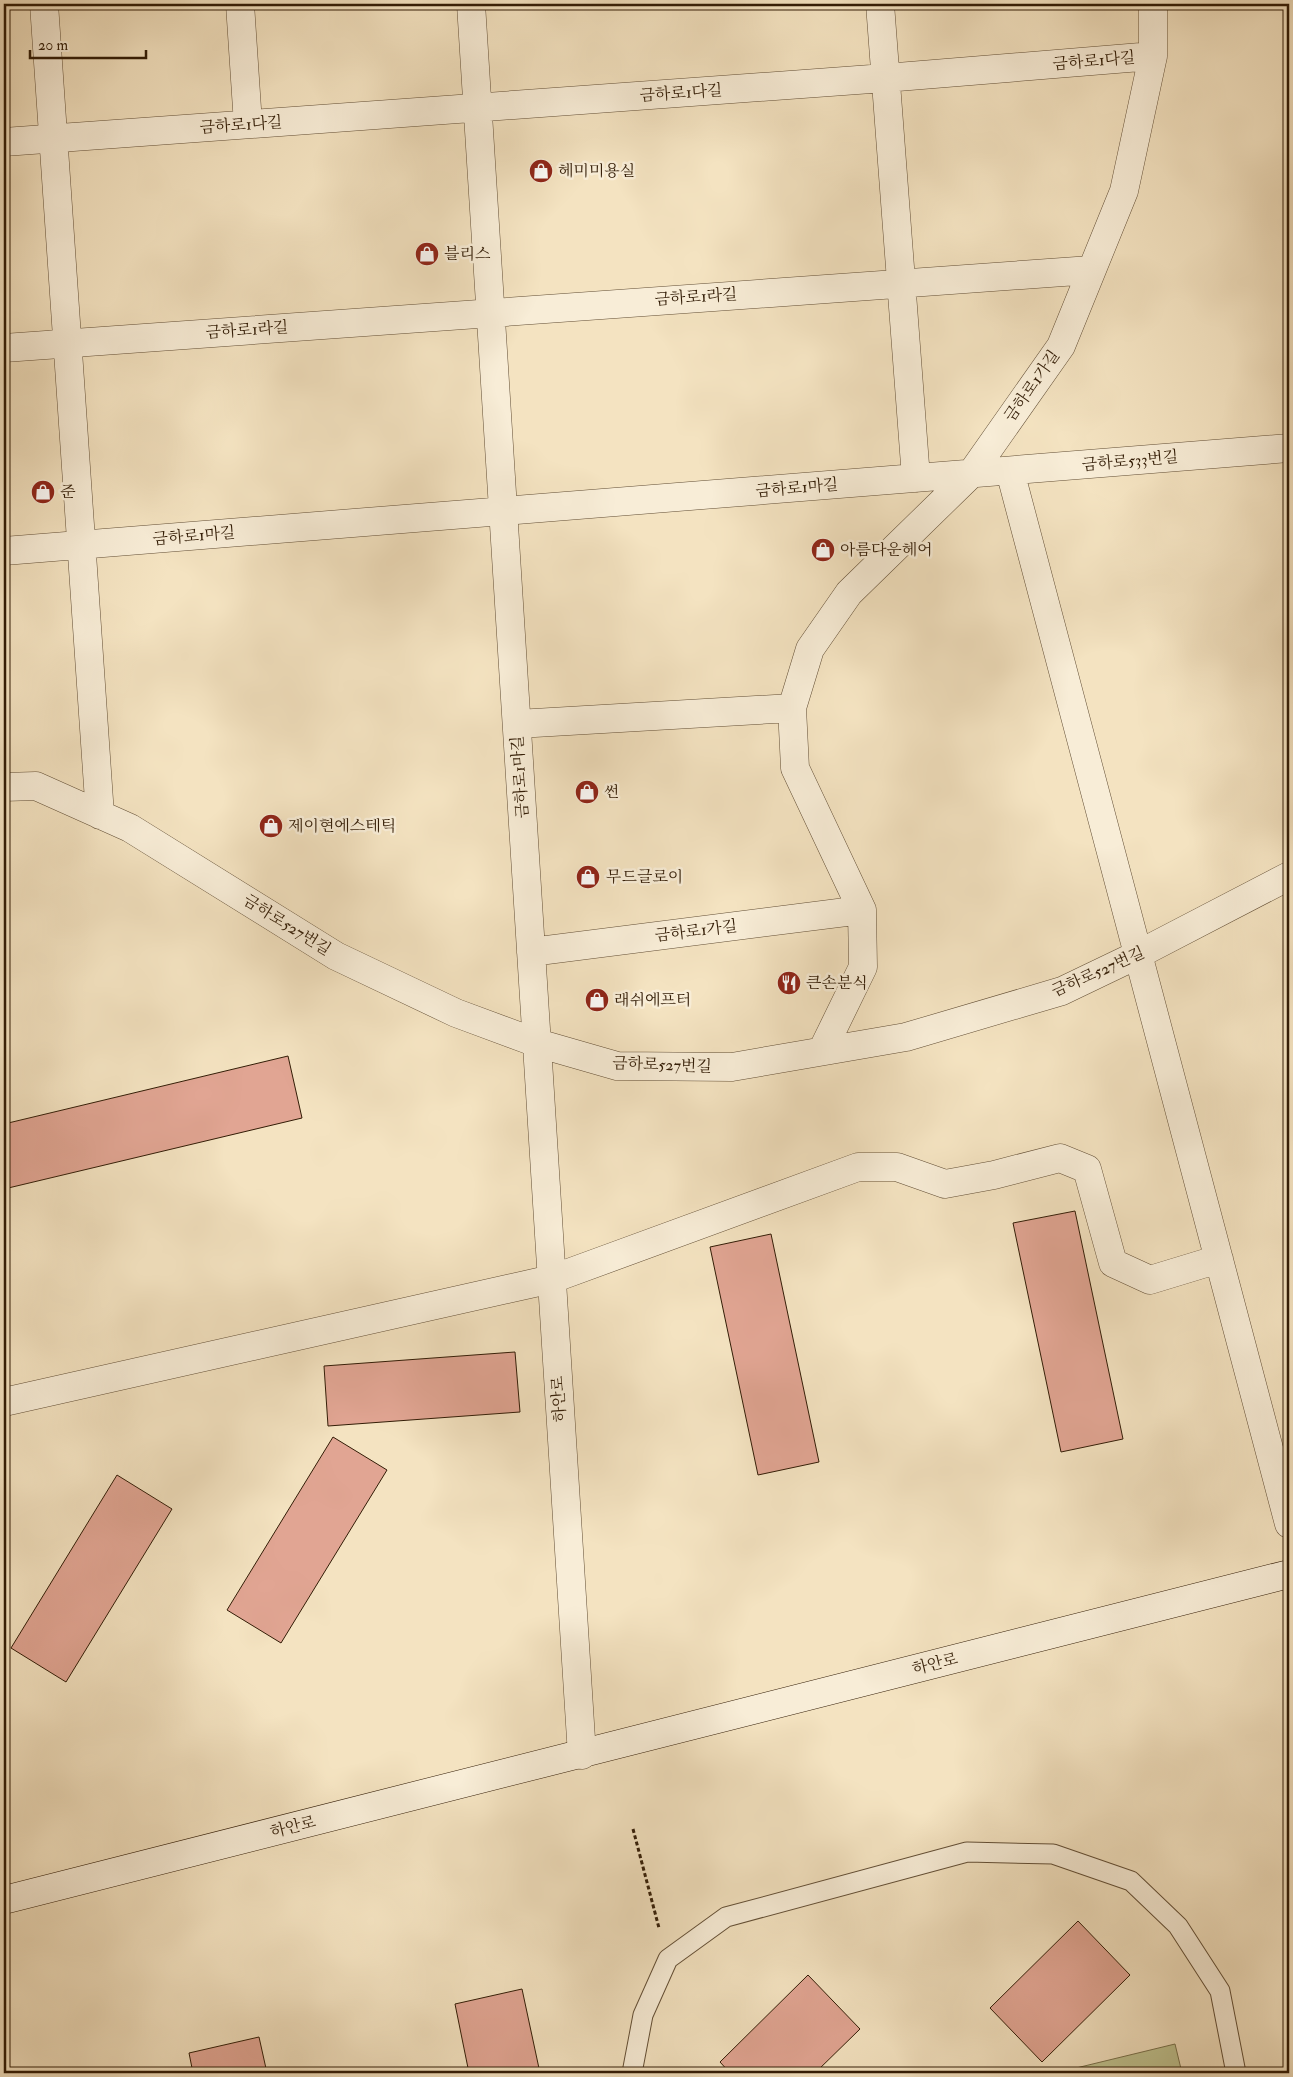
<svg xmlns="http://www.w3.org/2000/svg" width="1293" height="2077" font-family="'IM FELL Double Pica','Noto Serif KR',serif">
	<style>
		.green { fill: #bfc390; stroke: #78704b }
		.building { fill: #e1a593; stroke: #321c06 }
		.lines { fill: none; stroke-linecap: round; stroke-linejoin: round }
		.lane-casing { stroke: #624e35; stroke-width: 21 }
		.street-casing { stroke: #624e35; stroke-width: 29 }
		.secondary-casing { stroke: #321c06; stroke-width: 29 }
		.path { stroke: #321c06; stroke-width: 3; stroke-dasharray: 4 2.5; stroke-linecap: butt }
		.lane { stroke: #f8edd7; stroke-width: 19 }
		.street { stroke: #f8edd7; stroke-width: 28 }
		.secondary { stroke: #f8edd7; stroke-width: 28 }
		.labels { text-anchor: middle; dominant-baseline: central; stroke-width: 5; stroke-linejoin: round; paint-order: stroke }
		.street-label { font-size: 16px; fill: #321c06; stroke: #f8edd7 }
		.poi-label { font-size: 16px; fill: #321c06; stroke: #f8edd7; text-anchor: start }
	</style>
	<rect width="100%" height="100%" fill="#f4e3c1"/>
	<filter id="stains"><feTurbulence type="fractalNoise" baseFrequency=".004" numOctaves="4"/><feColorMatrix values="0 0 0 0 .2 0 0 0 0 .09 0 0 0 0 .02 0 0 0 .5 -.17"/></filter>
	<radialGradient id="worn" r=".72"><stop offset=".6" stop-color="#630" stop-opacity="0"/><stop offset="1" stop-color="#630" stop-opacity=".3"/></radialGradient>
	<!-- green -->
	<path class="green" d="M1175 2044 1182 2073H1073L1072 2069Z"/>
	<!-- building -->
	<path class="building" d="M288 1056 302 1118 4 1189V1124Z
		M1075 1211 1123 1439 1061 1452 1013 1223Z
		M771 1234 819 1462 758 1475 710 1247Z
		M515 1352 520 1412 328 1426 324 1366Z
		M333 1437 387 1470 281 1643 227 1610Z
		M117 1475 172 1509 66 1682 11 1648Z
		M1078 1921 1130 1975 1042 2062 990 2008Z
		M808 1975 860 2029 815 2073H730L720 2062Z
		M522 1989 540 2073H469L455 2004Z
		M259 2037 267 2073H193L189 2053Z"/>
	<g class="lines">
		<!-- lane casing -->
		<g class="lane-casing">
			<path id="lane" d="M632 2073 643 2015 668 1959 726 1917 967 1852 1053 1854 1131 1881 1178 1926 1220 1991 1236 2073"/>
		</g>
		<!-- street casing -->
		<g class="street-casing">
			<path id="street" d="M44 4 100 815
				M240 4 248 124
				M471 4 582 1755
				M880 4 916 478
				M4 142 885 78 1153 56
				M4 348 1091 270
				M1010 471 1289 1524
				M4 551 1289 448
				M517 724 792 708
				M4 787 36 786 130 828 336 956 456 1013 537 1043 617 1066 732 1067 906 1037 1062 991 1137 955 1289 876
				M531 952 862 910
				M822 1051 863 967 862 910 795 768 792 708 810 649 849 593 971 474 1061 346 1124 191 1153 56V4
				M4 1402 552 1279 858 1167H897L945 1184 994 1175 1060 1158 1087 1169 1113 1263 1150 1280 1219 1259"/>
		</g>
		<!-- secondary casing -->
		<g class="secondary-casing">
			<path id="secondary" d="M4 1900 1289 1574"/>
		</g>
		<!-- path -->
		<path class="path" d="M633 1829 659 1928"/>
		<!-- lane -->
		<use href="#lane" class="lane"/>
		<!-- street -->
		<use href="#street" class="street"/>
		<!-- secondary -->
		<use href="#secondary" class="secondary"/>
	</g>
	<!-- icons -->
	<defs>
		<g id="shop-disc" transform="scale(1.25)"><circle r="9.5" fill="#8f2418" stroke="#f8edd7"/><path d="M-5-2.5h2.3a2.7 3.5 0 0 1 5.4 0H5L5.5 6h-11ZM-1.5-2.5h3a1.5 2.3 0 0 0-3 0Z" fill="#fff"/></g>
		<g id="restaurant-disc" transform="scale(1.25)"><circle r="9.5" fill="#8f2418" stroke="#f8edd7"/><path d="M-5-6h1v4h1v-4h1v4h1v-4h1v5L-1.5 .5V6h-2V.5L-5-1ZM5-6V6H3V1.5H1.5Q1.5-4 5-6Z" fill="#fff"/></g>
	</defs>
	<g fill-rule="evenodd">
		<use href="#shop-disc" x="541" y="171"/>
		<use href="#shop-disc" x="427" y="254"/>
		<use href="#shop-disc" x="43" y="492"/>
		<use href="#shop-disc" x="823" y="550"/>
		<use href="#shop-disc" x="587" y="792"/>
		<use href="#shop-disc" x="271" y="826"/>
		<use href="#shop-disc" x="588" y="877"/>
		<use href="#restaurant-disc" x="789" y="983"/>
		<use href="#shop-disc" x="597" y="1000"/>
	</g>
	<g class="labels">
		<!-- street labels -->
		<g class="street-label">
			<text transform="translate(1094 61) rotate(-5)">금하로1다길</text>
			<text transform="translate(681 93) rotate(-4)">금하로1다길</text>
			<text transform="translate(241 125) rotate(-4)">금하로1다길</text>
			<text transform="translate(696 297) rotate(-4)">금하로1라길</text>
			<text transform="translate(247 330) rotate(-4)">금하로1라길</text>
			<text transform="translate(1032 386) rotate(-55)">금하로1가길</text>
			<text transform="translate(1130 461) rotate(-5)">금하로533번길</text>
			<text transform="translate(797 488) rotate(-5)">금하로1마길</text>
			<text transform="translate(194 536) rotate(-5)">금하로1마길</text>
			<text transform="translate(520 777) rotate(-94)">금하로1마길</text>
			<text transform="translate(287 925) rotate(32)">금하로527번길</text>
			<text transform="translate(696 931) rotate(-7)">금하로1가길</text>
			<text transform="translate(1098 972) rotate(-24)">금하로527번길</text>
			<text transform="translate(662 1065) rotate(2)">금하로527번길</text>
			<text transform="translate(559 1399) rotate(-94)">하안로</text>
			<text transform="translate(935 1664) rotate(-14)">하안로</text>
			<text transform="translate(293 1827) rotate(-14)">하안로</text>
		</g>
		<!-- poi labels -->
		<g class="poi-label">
			<text x="558" y="171">헤미미용실</text>
			<text x="444" y="254">블리스</text>
			<text x="60" y="492">준</text>
			<text x="840" y="550">아름다운헤어</text>
			<text x="604" y="792">썬</text>
			<text x="288" y="826">제이현에스테틱</text>
			<text x="606" y="877">무드글로이</text>
			<text x="806" y="983">큰손분식</text>
			<text x="614" y="1000">래쉬에프터</text>
		</g>
	</g>
	<!-- margin -->
	<rect width="1293" height="2077" fill="none" stroke="#f4e3c1" stroke-width="20"/>
	<rect x="5" y="5" width="1283" height="2067" fill="none" stroke="#321c06" stroke-width="2.5"/>
	<rect x="10" y="10" width="1273" height="2057" fill="none" stroke="#321c06"/>
	<!-- scale -->
	<path d="M30 50v8h116v-8" fill="none" stroke="#321c06" stroke-width="2.5"/>
	<text x="38" y="50" font-size="15" fill="#321c06" stroke="#f8edd7" stroke-width="4" paint-order="stroke">20 m</text>
	<rect width="100%" height="100%" filter="url(#stains)"/>
	<rect width="100%" height="100%" fill="url(#worn)"/>
</svg>
